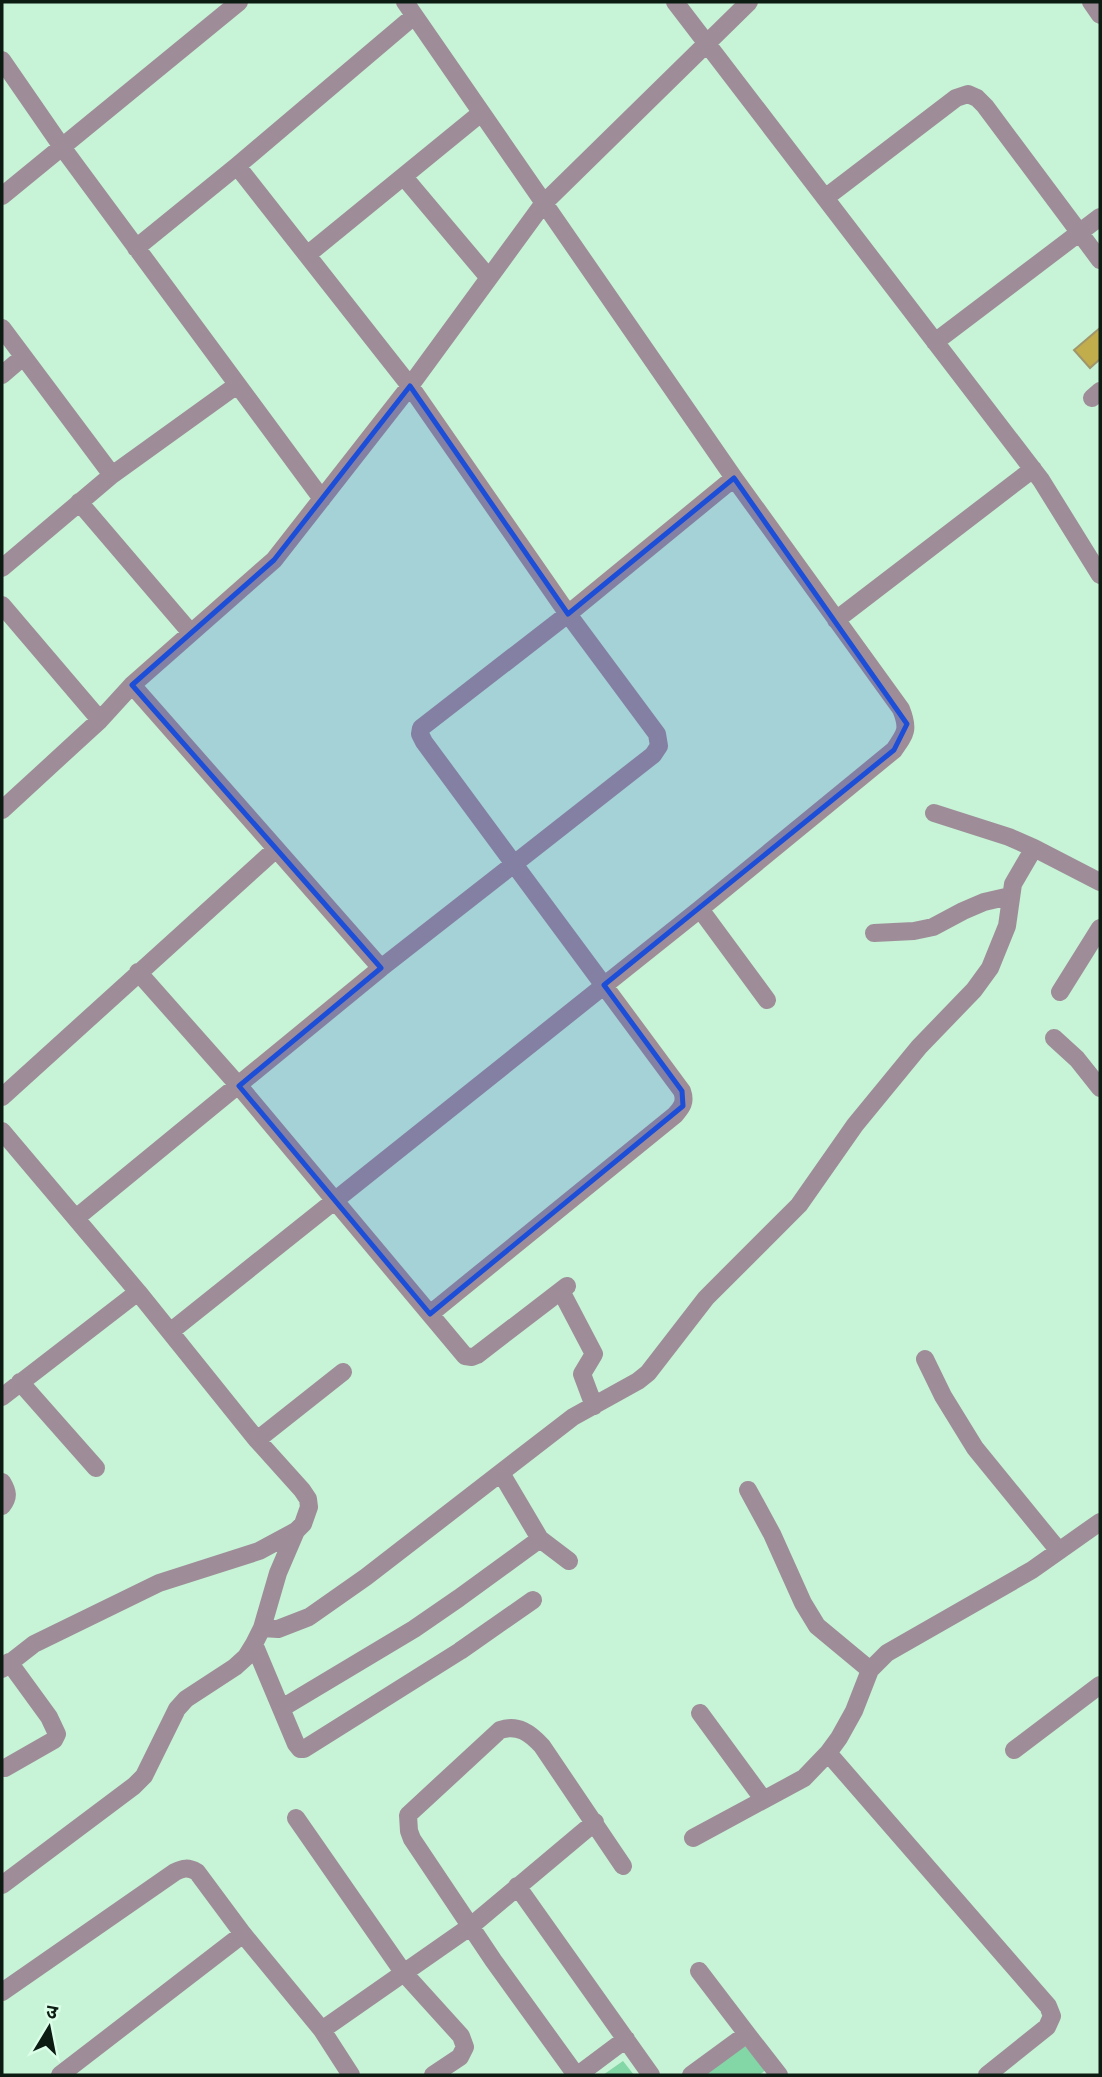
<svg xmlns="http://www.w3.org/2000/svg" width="1102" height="2077" font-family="Quicksand,'Noto Sans Devanagari',sans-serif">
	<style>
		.green { fill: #83d6a5 }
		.building { fill: #c2ad4d; stroke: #a0966c; stroke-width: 2 }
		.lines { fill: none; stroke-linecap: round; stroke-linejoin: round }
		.street { stroke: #9e8d98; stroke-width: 18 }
		.marked { fill: #1d4ed8; fill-opacity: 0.2; stroke: #1d4ed8; stroke-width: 5; stroke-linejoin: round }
	</style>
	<rect width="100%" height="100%" fill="#c7f3d6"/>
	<!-- green -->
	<path class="green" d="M745 2046 766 2070 759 2075H704Z
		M623 2061 634 2075H603Z"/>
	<!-- building -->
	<path class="building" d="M1100 328V359L1090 368 1074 350Z"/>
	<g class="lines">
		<!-- street -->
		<path class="street" d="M675 2 1041 480 1100 575
			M1091 2 1100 15
			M2 60 62 147 322 499
			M237 166 410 386 568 614 657 734 659 746 653 755 514 864 424 742 420 734 421 728 568 614 734 478
			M404 177 489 278
			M2 196 239 2
			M825 198 956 98 968 94 977 98 985 106 1100 260
			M136 248 237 166 414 16
			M307 255 481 113
			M2 328 112 475 2 568
			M935 342 1100 217
			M2 375 23 357
			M1092 398 1100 391
			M112 475 237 385
			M79 502 191 633
			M2 605 100 720
			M836 620 1033 469
			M132 685 381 968 514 864 682 1091C686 1102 682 1107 675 1115L430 1314
			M2 810 100 720 132 685 274 560 410 386 543 204 749 2
			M934 813 1009 837 1034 848
			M700 909 767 1000
			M874 933 914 931 933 927 963 911 984 902 1010 896
			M138 972 239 1086 465 1356 472 1357 477 1355 567 1286
			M1060 992 1100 928
			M1054 1038 1077 1059 1100 1088
			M2 1097 276 849
			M2 1131 138 1292 257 1440 302 1490 308 1499 309 1507 303 1524 296 1531 259 1551 159 1583 34 1644 2 1669
			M76 1218 381 968
			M561 1291 594 1354 582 1374 594 1406
			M170 1332 700 909 894 750C906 733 909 729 901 709L734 478 405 2
			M925 1359 943 1396 975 1448 1059 1551
			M20 1382 96 1468
			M2 1397 138 1292
			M257 1440 343 1372
			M501 1473 540 1539 569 1561
			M2 1482C8 1492 9 1497 2 1506
			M748 1490 772 1534 803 1603 817 1626 870 1670
			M262 1628 278 1629 309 1617 366 1577 573 1417 638 1381 648 1373 706 1298 799 1205 855 1125 919 1047 974 990 990 968 1007 926 1013 884 1034 848 1100 882
			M254 1644 296 1744 300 1749H304L460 1651 533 1600
			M282 1708 414 1629 459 1598 540 1539
			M700 1713 763 1799
			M1014 1750 1100 1685
			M828 1753 1048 2006 1052 2016 1047 2027 987 2075
			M5 1768 54 1740 57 1734 49 1717 9 1662
			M296 1818 403 1972 461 2036 465 2047 460 2057 433 2075
			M693 1838 804 1778 828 1753 839 1738 854 1711 870 1670 887 1653 1032 1570 1100 1522
			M2 1885 134 1786 144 1776 177 1709 186 1699 235 1667 246 1657 254 1644 262 1628 278 1573 296 1531
			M517 1886 651 2075
			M699 1971 747 2034
			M2 1992 175 1872C183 1868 188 1867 197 1872L243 1934 322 2030 471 1926 595 1822
			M322 2030 351 2075
			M60 2075 243 1934
			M576 2075 493 1960 412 1839 409 1831 408 1815 500 1730C518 1724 530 1733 542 1746L623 1866
			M578 2075 626 2039
			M691 2075 747 2034 779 2075"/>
	</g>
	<!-- marked area -->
	<path class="marked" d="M410 386 568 614 734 478 907 724 894 750 604 985 682 1091 683 1106 430 1314 239 1086 381 968 132 685 274 560Z"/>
	<!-- border -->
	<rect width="1102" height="2077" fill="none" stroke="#0c1c13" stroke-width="7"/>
	<!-- north arrow -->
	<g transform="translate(49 2028) rotate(10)" stroke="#dafee7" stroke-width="5" paint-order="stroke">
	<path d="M0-5L12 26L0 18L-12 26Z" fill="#0c1c13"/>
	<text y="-10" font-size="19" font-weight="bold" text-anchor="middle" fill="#0c1c13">उ</text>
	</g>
</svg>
